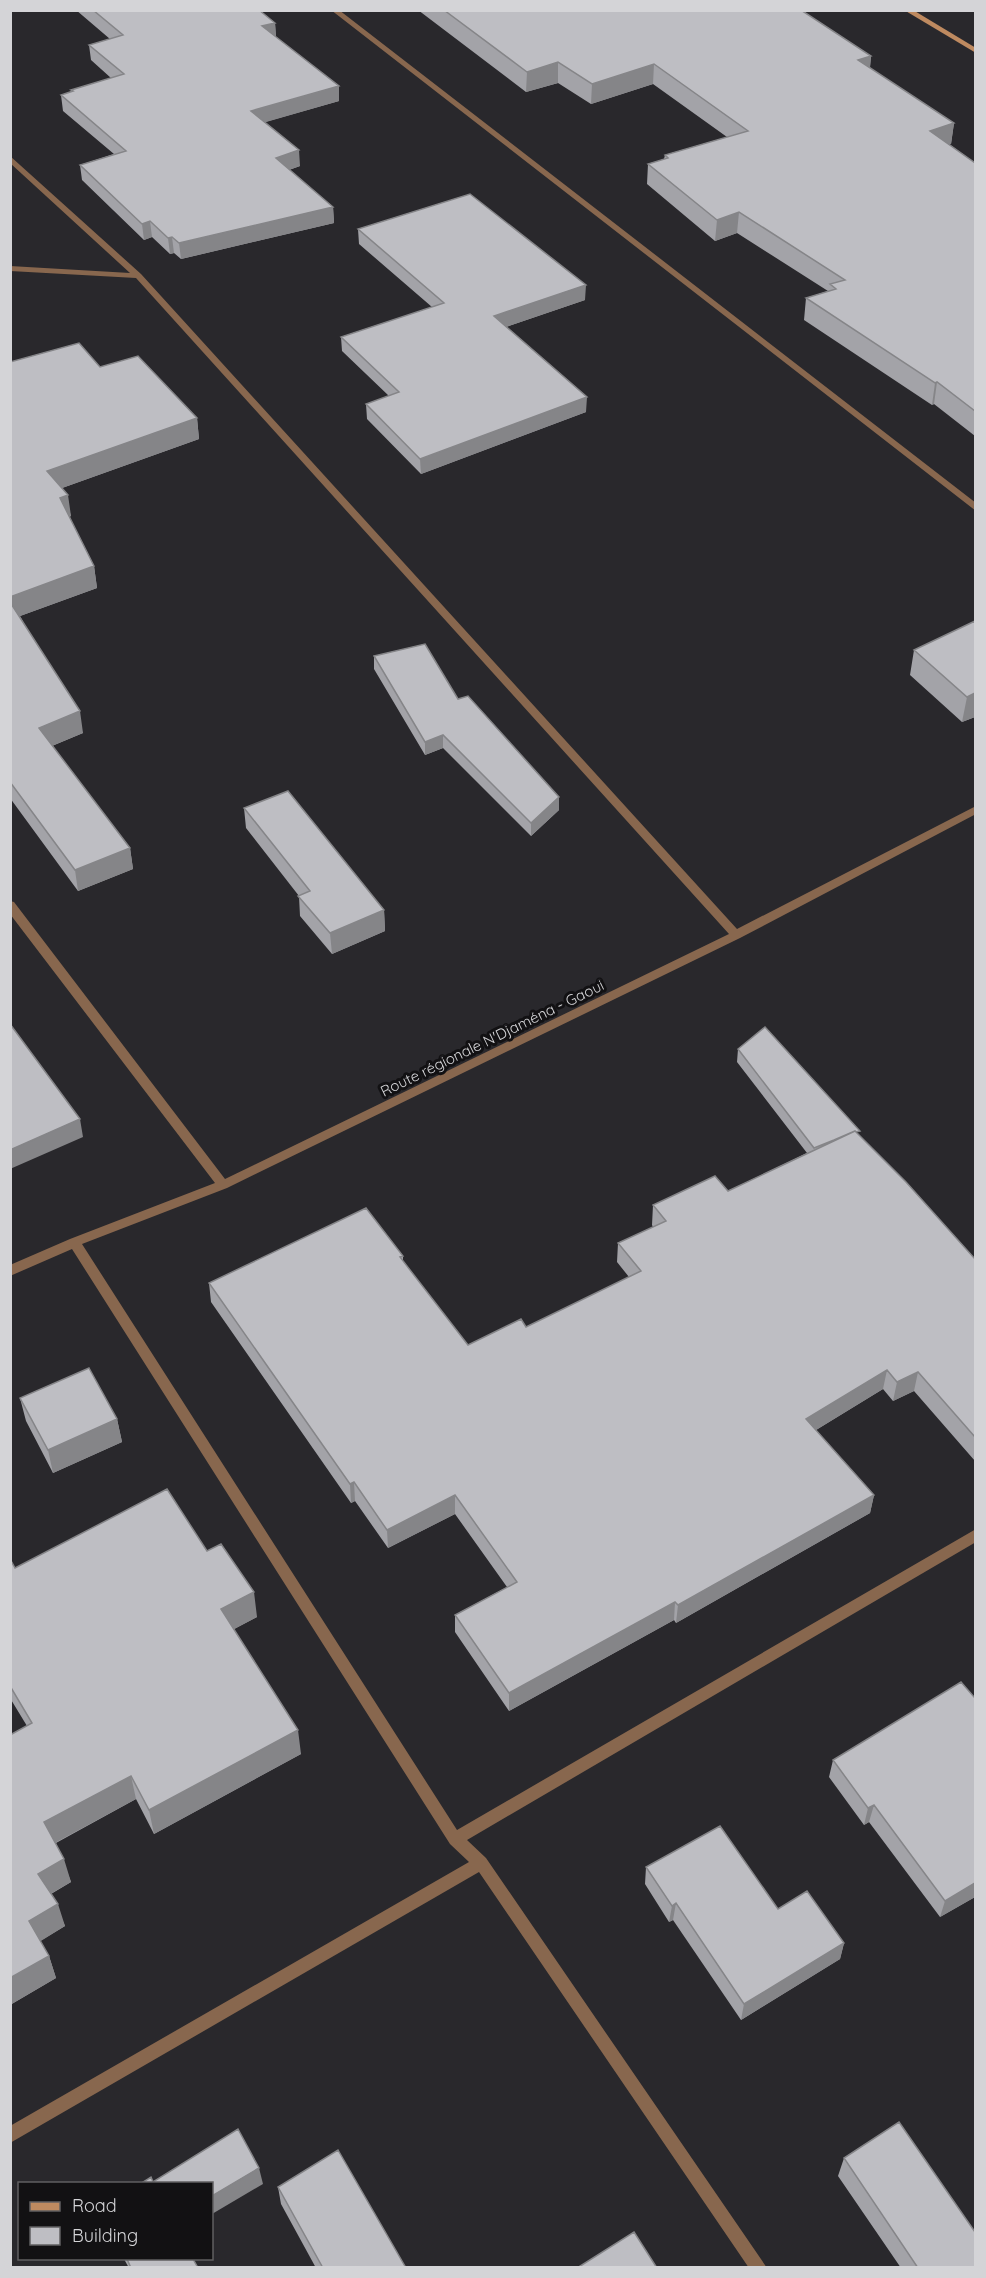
<svg xmlns="http://www.w3.org/2000/svg" width="986" height="2278" font-family="Quicksand,sans-serif">
	<style>
		.lines { fill: none; stroke-linecap: round; stroke-linejoin: round }
		.minor { fill: #88674e; fill-rule: evenodd }
		.secondary { fill: #be8a60; fill-rule: evenodd }
		.wall { fill: #a3a3a8 }
		.shaded-wall { fill: #858588 }
		.building { fill: #bebec3; stroke: #858588; stroke-width: 1.5 }
		.labels { text-anchor: middle; dominant-baseline: central; stroke-width: 6; stroke-linejoin: round; paint-order: stroke }
		.street-label { font-size: 15px; fill: #d4d4d7; stroke: #121113 }
	</style>
	<rect width="100%" height="100%" fill="#29282c"/>
	<g class="lines">
		<!-- minor -->
		<path class="minor" d="M331 10H339L976 503V511Z
			M10 156 141 274 737 929 976 806V814L740 938 227 1188 82 1244 457 1830 976 1529V1542L467 1840 486 1858 767 2268H749L479 1872 10 2143V2126L469 1862 450 1844 72 1249 10 1276V1265L70 1239 215 1183 10 914V901L14 902 225 1179 729 934 136 278 10 271V266L130 273 10 163Z"/>
		<!-- secondary -->
		<path class="secondary" d="M904 10H913L976 48V53Z"/>
	</g>
	<!-- wall -->
	<path class="wall" d="M76 10H259L275 23 276 37 339 101 265 122 300 166 289 170 333 207 334 223 181 259 174 253 170 254 152 237 144 240 82 180 80 165 114 154 63 111 61 95 72 92 71 90 111 78 91 60 89 45 110 39Z
		M418 10H801L871 56 870 68 954 123 951 144H949L975 163V436L934 404 932 405 804 320 806 298 828 291 737 233 715 241 647 184 648 164 664 159 665 155 727 137 653 84 591 104 558 83 526 92Z
		M358 229 585 300 506 327 586 412 421 474 367 419 366 404 389 396 342 351 341 337 432 307 359 244Z
		M10 362 100 367 197 418 199 439 62 488 71 516 69 517 94 566 97 588 20 616 83 733 52 746 130 848 133 869 78 891 10 798Z
		M975 621V717L962 722 910 675 914 650Z
		M374 656 458 699 559 810 531 836 443 748 425 755 374 669Z
		M244 808 384 910 385 931 332 954 300 916 299 896 246 828Z
		M738 1049 859 1135 975 1259V1461L914 1391 893 1401 883 1389 816 1430 874 1495 870 1513 676 1623 674 1620 509 1711 455 1632V1615L507 1587 455 1514 388 1548 355 1501 351 1503 211 1302 209 1283 403 1256V1262L468 1345 526 1327 629 1277 617 1262 618 1243 653 1227 652 1225 653 1205 728 1191 807 1153 737 1062Z
		M20 1398 117 1419 122 1442 53 1473 26 1421Z
		M207 1551 257 1617 234 1629 301 1754 154 1834 136 1799 56 1843 71 1882 51 1894 65 1926 40 1941 49 1956 56 1978 10 2005V1735L27 1726 10 1698V1559L15 1568Z
		M833 1760 975 1897 940 1917 869 1822 864 1825 829 1777Z
		M646 1867 778 1909 844 1943 840 1959 741 2020 673 1920 669 1922 645 1884Z
		M844 2158 975 2268H901L838 2176Z
		M278 2187 406 2268H316L281 2204Z
		M124 2259H193L198 2268H129Z"/>
	<!-- shaded-wall -->
	<path class="shaded-wall" d="M275 23 276 38 262 26Z
		M871 56 869 76 858 60Z
		M558 62V83L526 92 527 72Z
		M654 64 653 84 591 104 592 84Z
		M339 86V101L252 126 251 111Z
		M954 123 951 144 927 152 930 131Z
		M299 150 300 166 277 174 276 158Z
		M333 207 334 223 181 259 179 243Z
		M739 212 737 233 715 241 717 220Z
		M150 221 152 237 144 240 142 224Z
		M172 237 174 253 170 254 168 238Z
		M586 285 585 300 494 331V316Z
		M937 382 934 404 932 405 935 383Z
		M587 397 586 412 421 474 420 459Z
		M197 418 199 439 51 492 47 471Z
		M68 495 71 516 63 519 60 498Z
		M94 566 97 588 12 619 10 612V597Z
		M975 693V717L962 722 967 697Z
		M80 711 83 733 42 750 39 728Z
		M443 735V748L425 755V742Z
		M559 797V810L531 836V823Z
		M130 848 133 869 78 891 75 870Z
		M384 910 385 931 332 954 330 933Z
		M80 1119 83 1137 10 1169V1150Z
		M887 1370 883 1389 803 1438 806 1419Z
		M918 1372 914 1391 893 1401 897 1382Z
		M117 1419 122 1442 53 1473 48 1450Z
		M354 1482 355 1501 351 1503 350 1484Z
		M455 1495V1514L388 1548 387 1530Z
		M874 1495 870 1513 676 1623 678 1605Z
		M254 1592 257 1617 225 1634 221 1609Z
		M675 1602 674 1620 509 1711V1693Z
		M298 1730 301 1754 154 1834 149 1810Z
		M131 1776 136 1799 51 1845 44 1822Z
		M874 1805 869 1822 864 1825 868 1808Z
		M64 1859 71 1882 45 1897 38 1874Z
		M975 1883V1897L940 1917 945 1901Z
		M676 1903 673 1920 669 1922 672 1906Z
		M58 1904 65 1926 36 1944 29 1921Z
		M844 1943 840 1959 741 2020 744 2004Z
		M49 1956 56 1978 10 2005V1978Z
		M259 2168 263 2184 212 2214V2196Z"/>
	<!-- building -->
	<path class="building" d="M93 10H259L275 23 262 26 339 86 251 111 299 150 276 158 333 207 179 243 172 237 168 238 150 221 142 224 80 165 126 151 61 95 73 91 71 90 124 74 89 45 123 35Z
		M444 10H801L871 56 858 60 954 123 930 131 975 163V411L937 382 935 383 806 298 836 289 830 284 845 280 739 212 717 220 648 164 668 158 665 155 748 131 654 64 592 84 558 62 527 72Z
		M470 194 586 285 494 316 587 397 420 459 366 404 399 392 341 337 444 303 358 229Z
		M79 343 100 367 138 356 197 418 47 471 68 495 60 498 94 566 10 597V362Z
		M10 602 80 711 39 728 130 848 75 870 10 782Z
		M975 621V693L967 697 914 650Z
		M425 644 458 699 468 696 559 797 531 823 443 735 425 742 374 656Z
		M288 791 384 910 330 933 298 896 310 891 244 808Z
		M10 1024 80 1119 10 1150Z
		M765 1027 860 1131 856 1132 855 1131 834 1140 814 1148 738 1049Z
		M855 1131 906 1182 975 1259V1437L918 1372 897 1382 887 1370 806 1419 874 1495 678 1605 675 1602 509 1693 455 1615 517 1582 455 1495 387 1530 354 1482 350 1484 209 1283 366 1208 403 1256 400 1257 468 1345 521 1319 526 1327 641 1271 618 1243 666 1221 653 1205 715 1176 728 1191Z
		M89 1368 117 1419 48 1450 20 1398Z
		M167 1489 207 1551 221 1544 254 1592 221 1609 298 1730 149 1810 131 1776 44 1822 64 1859 38 1874 58 1904 29 1921 49 1956 10 1978V1735L32 1723 10 1686V1559L15 1568Z
		M961 1682 974 1697 975 1696V1883L945 1901 874 1805 868 1808 833 1760Z
		M720 1826 778 1909 807 1891 844 1943 744 2004 676 1903 672 1906 646 1867Z
		M899 2122 975 2232V2268H918L844 2158Z
		M238 2129 259 2168 212 2196V2184H140L151 2177 153 2182Z
		M338 2150 406 2268H323L278 2187Z
		M634 2232 657 2268H577Z
		M127 2259H193L198 2268H131Z"/>
	<g class="labels">
		<!-- street labels -->
		<g class="street-label">
			<text transform="translate(492 1038) rotate(-26)">Route régionale N'Djaména - Gaoui</text>
		</g>
	</g>
	<!-- border -->
	<rect width="986" height="2278" fill="none" stroke="#d4d4d7" stroke-width="24"/>
	<!-- legend -->
	<rect x="18" y="2182" width="195" height="78" fill="#121113" stroke="#605f61" stroke-width="1.5"/>
	<rect x="30" y="2202" width="30" height="9" fill="#be8a60" stroke="#605f61" stroke-width="1.5"/>
	<text x="72" y="2212" font-size="18" fill="#d4d4d7">Road</text>
	<rect x="30" y="2227" width="30" height="18" fill="#bebec3" stroke="#605f61" stroke-width="1.5"/>
	<text x="72" y="2242" font-size="18" fill="#d4d4d7">Building</text>
</svg>
